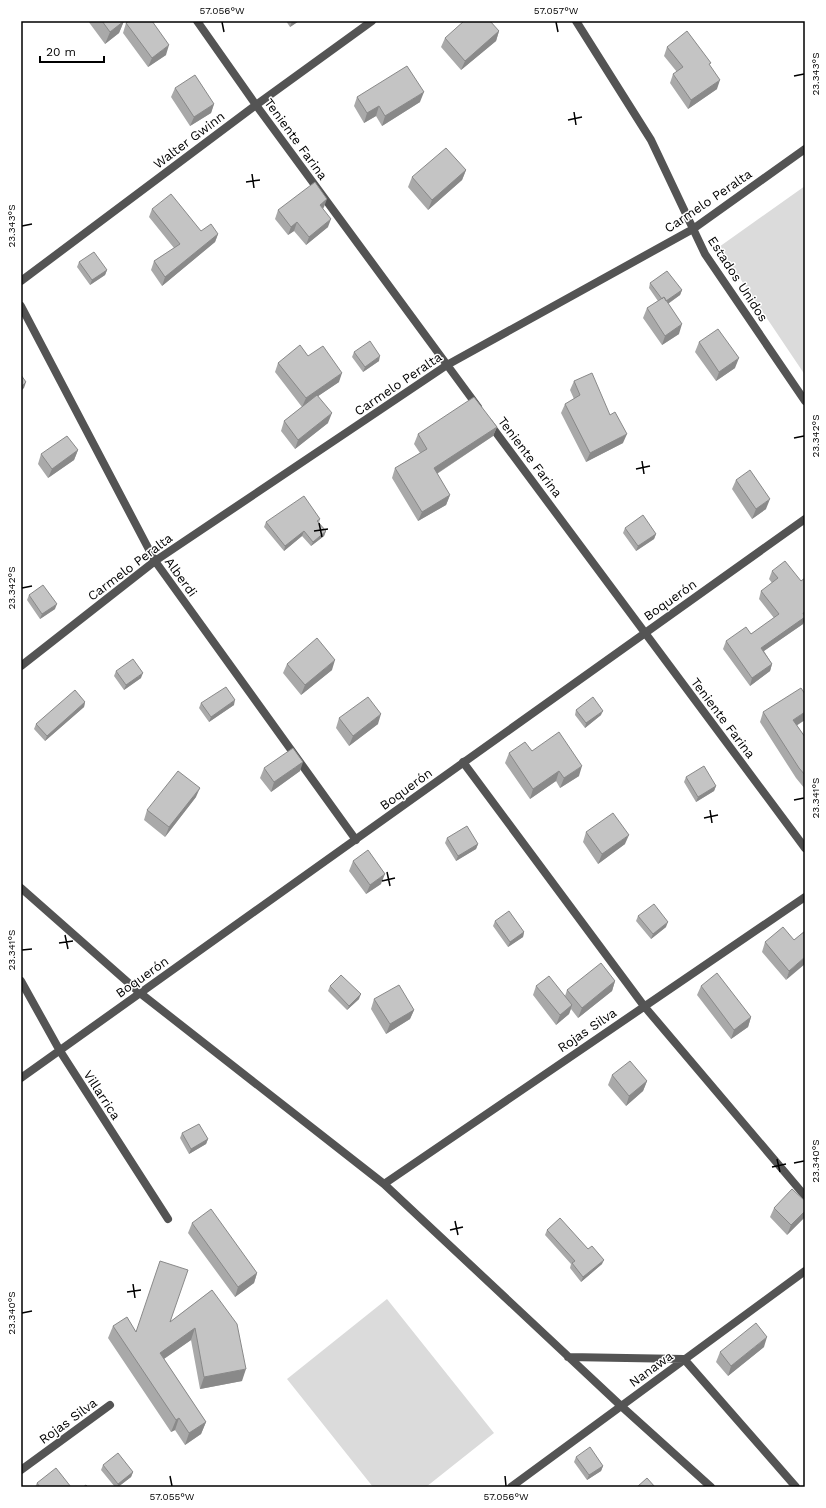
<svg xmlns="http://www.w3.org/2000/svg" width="826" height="1508" font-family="'Work Sans',sans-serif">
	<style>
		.green { fill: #dbdbdb }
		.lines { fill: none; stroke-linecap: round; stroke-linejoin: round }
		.minor { stroke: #545454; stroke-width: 8 }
		.wall { fill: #a9a9a9 }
		.shaded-wall { fill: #898989 }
		.building { fill: #c4c4c4; stroke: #898989 }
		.ticks { fill: none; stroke: #000; stroke-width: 1.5 }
		.labels { text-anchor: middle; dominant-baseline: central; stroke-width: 3; stroke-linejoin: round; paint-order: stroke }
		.street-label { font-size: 13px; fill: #000; stroke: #fff }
		.neatline { fill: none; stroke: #000; stroke-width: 1.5 }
		.ticks-label { font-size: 10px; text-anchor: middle; fill: #000 }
	</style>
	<rect width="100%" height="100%" fill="#fff"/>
	<!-- green -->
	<path class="green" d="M805 186V375L719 247Z
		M387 1299 494 1433 426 1487H373L287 1379Z"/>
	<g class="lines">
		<!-- minor -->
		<path class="minor" d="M197 21 256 105 478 407
			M576 21 651 140 705 254 805 401
			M21 281 256 105 372 21
			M21 306 155 561 356 840
			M489 423 805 848
			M21 666 155 561 447 365 693 229 805 149
			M463 762 644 1006 805 1196
			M21 888 140 993 384 1184 620 1405 711 1487
			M21 981 60 1051 168 1219
			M21 1078 805 519
			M384 1184 805 897
			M568 1357 684 1359 796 1487
			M21 1470 110 1405
			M511 1487 805 1271"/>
	</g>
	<!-- wall -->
	<path class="wall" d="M88 21H124L119 33 105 44Z
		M286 21H299L290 27Z
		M126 23 166 55 148 67 123 33Z
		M499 31 496 41 461 70 441 47 445 38Z
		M667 47 710 66 717 89 688 109 670 83 673 74 677 72 664 56Z
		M175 88 214 104 211 113 190 126 171 97Z
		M357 97 420 102 382 126 376 116 364 123 354 106Z
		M466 170 462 180 428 210 408 187 412 177Z
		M324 207 323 209 328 227 306 245 294 231 288 235 275 219 278 210Z
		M152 209 201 231 218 234 215 242 162 286 151 270 154 261 174 248 149 217Z
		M79 262 107 270 105 275 90 285 77 267Z
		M650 283 682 290 680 295 668 304 679 334 662 345 643 318 647 308 658 301 649 288Z
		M699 342 735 368 716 381 695 352Z
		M354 352 379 361 363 372 352 357Z
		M308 356 339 382 318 396 328 423 295 449 281 431 284 421 302 407 275 372 278 363Z
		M574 381 610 415 623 443 586 462 561 413 565 404 574 399 570 390Z
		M497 427 493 436 437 474 450 495 446 505 418 521 392 478 395 468 420 453 414 444 418 434Z
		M78 450 74 460 48 478 38 464 41 454Z
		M736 480 766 509 752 519 732 489Z
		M320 519 319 523 326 531 324 536 311 546 302 536 284 551 264 527 266 522Z
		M625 528 656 534 654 539 636 551 623 533Z
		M772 571 801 581 805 578V618L803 624 764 651 772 664 770 671 750 686 723 649 726 641 751 634 774 618 759 599 761 591 772 583 769 579Z
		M29 595 55 609 40 619 27 600Z
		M287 664 332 670 301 695 283 673Z
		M116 671 141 678 124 690 114 676Z
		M85 702 84 707 45 741 34 729 36 724Z
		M201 703 234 705 209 722 199 708Z
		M576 710 601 715 585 728 575 715Z
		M763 712 797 725 805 737V789L796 778 760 722Z
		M339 718 378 724 349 746 336 728Z
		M532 751 579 776 560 788 556 781 530 799 505 763 509 753Z
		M264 768 300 771 271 792 260 778Z
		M686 777 716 786 714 791 696 802 684 782Z
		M196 797 165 837 144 820 147 810Z
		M586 832 625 844 598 864 583 842Z
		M447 838 478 844 476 849 456 861 445 843Z
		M353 861 381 884 366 894 349 871Z
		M638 916 666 927 651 939 636 921Z
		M495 921 524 932 523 937 508 947 493 926Z
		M805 931 786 980 762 952 765 942 794 940Z
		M615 981 612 991 578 1018 571 1009 569 1014 556 1025 533 995 536 986 565 996 567 990Z
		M330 986 359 999 347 1010 328 991Z
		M701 986 751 1017 748 1027 731 1039 697 995Z
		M374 999 414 1010 410 1019 386 1034 371 1009Z
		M612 1075 647 1081 643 1091 626 1106 608 1085Z
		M182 1133 208 1139 206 1144 189 1154 180 1138Z
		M805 1201V1217L787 1235 770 1217 774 1208Z
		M192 1223 257 1273 254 1283 235 1297 188 1233Z
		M547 1230 602 1264 581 1282 570 1268 571 1264 545 1235Z
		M212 1290 242 1381 200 1389 191 1340 164 1359 206 1422 201 1434 185 1445 175 1430 171 1432 108 1338 113 1326 135 1331 170 1322Z
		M764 1347 728 1376 716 1362 720 1352Z
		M576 1457 603 1466 601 1471 587 1480 574 1462Z
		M103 1465 133 1472 131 1477 118 1487H115L101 1470Z
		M37 1483 71 1487H35Z"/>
	<!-- shaded-wall -->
	<path class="shaded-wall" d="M124 21 119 33 105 44 110 32Z
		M292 21H299L290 27Z
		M499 31 496 41 461 70 465 61Z
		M169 45 166 55 148 67 152 58Z
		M720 80 717 89 688 109 691 100Z
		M424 92 420 102 382 126 385 116Z
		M214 104 211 113 190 126 194 117Z
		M379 106 376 116 364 123 367 113Z
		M466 170 462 180 428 210 432 200Z
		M327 199 324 207 316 213 320 205Z
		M331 219 328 227 306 245 309 237Z
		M297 222 294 231 288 235 291 227Z
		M218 234 215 242 162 286 165 277Z
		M107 270 105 275 90 285 92 280Z
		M682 290 680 295 663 307 664 302Z
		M682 324 679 334 662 345 665 336Z
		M380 356 379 361 363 372 365 367Z
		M739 358 735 368 716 381 719 372Z
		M342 373 339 382 302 407 306 398Z
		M26 382 24 388 21 391V387Z
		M332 413 328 423 295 449 298 440Z
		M497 427 493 436 430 478 434 468Z
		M627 434 623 443 586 462 590 453Z
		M78 450 74 460 48 478 52 469Z
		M450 495 446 505 418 521 422 512Z
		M770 499 766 509 752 519 756 509Z
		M304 531 302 536 284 551 285 546Z
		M326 531 324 536 311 546 313 542Z
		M656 534 654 539 636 551 638 546Z
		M57 604 55 609 40 619 42 614Z
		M805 612V618L803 624 758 655 761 648Z
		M335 660 332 670 301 695 305 685Z
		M772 664 770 671 750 686 752 678Z
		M143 673 141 678 124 690 126 685Z
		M235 700 234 705 209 722 211 717Z
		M85 702 84 707 45 741 47 736Z
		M603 711 601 715 585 728 586 723Z
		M805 712V720L790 730 793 720Z
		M381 714 378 724 349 746 353 736Z
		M303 762 300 771 271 792 274 782Z
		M582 766 579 776 560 788 564 778Z
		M559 771 556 781 530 799 533 789Z
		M716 786 714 791 696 802 698 797Z
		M200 788 196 797 165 837 169 827Z
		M629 835 625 844 598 864 602 854Z
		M478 844 476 849 456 861 458 856Z
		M385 874 381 884 366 894 370 885Z
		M668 922 666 927 651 939 653 934Z
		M524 932 523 937 508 947 510 942Z
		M805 957V964L786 980 789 971Z
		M615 981 612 991 578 1018 582 1008Z
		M361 994 359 999 347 1010 349 1006Z
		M572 1005 569 1014 556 1025 560 1015Z
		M414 1010 410 1019 386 1034 390 1024Z
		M751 1017 748 1027 731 1039 734 1030Z
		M647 1081 643 1091 626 1106 629 1096Z
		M208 1139 206 1144 189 1154 191 1149Z
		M805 1211V1217L787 1235 791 1225Z
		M604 1260 602 1264 581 1282 583 1277Z
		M257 1273 254 1283 235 1297 238 1287Z
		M195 1328 191 1340 155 1365 160 1353Z
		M767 1337 764 1347 728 1376 731 1366Z
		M246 1369 242 1381 200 1389 204 1377Z
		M179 1418 175 1430 171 1432 176 1420Z
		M206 1422 201 1434 185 1445 189 1433Z
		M603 1466 601 1471 587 1480 589 1475Z
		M133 1472 131 1477 118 1487H117L118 1484Z"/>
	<!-- building -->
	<path class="building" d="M102 21H124L110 32Z
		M129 21H152L169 45 152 58 126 23Z
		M464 21H490L499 31 465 61 445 38Z
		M687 31 711 63 709 64 720 80 691 100 673 74 683 67 667 47Z
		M407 66 424 92 385 116 379 106 367 113 357 97Z
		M195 75 214 104 194 117 175 88Z
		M446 148 466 170 432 200 412 177Z
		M315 182 327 199 320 205 331 219 309 237 297 222 291 227 278 210Z
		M171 194 201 231 211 224 218 234 165 277 154 261 180 244 152 209Z
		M94 252 107 270 92 280 79 262Z
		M667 271 682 290 666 301 664 297 662 299 650 283Z
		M664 297 682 324 665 336 647 308Z
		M718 329 739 358 719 372 699 342Z
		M370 341 380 356 365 367 354 352Z
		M300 345 308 356 323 346 342 373 306 398 278 363Z
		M592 373 610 415 615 412 627 434 590 453 565 404 580 395 574 381Z
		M21 375 26 382 21 387Z
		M317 395 332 413 298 440 284 421Z
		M474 397 497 427 434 468 450 495 422 512 395 468 427 449 418 434Z
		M67 436 78 450 52 469 41 454Z
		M750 470 770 499 756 509 736 480Z
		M304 496 320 519 317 521 326 531 313 542 304 531 285 546 266 522Z
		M643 515 656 534 638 546 625 528Z
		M785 561 801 581 805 578V612L803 613 805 617 761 648 772 664 752 678 726 641 746 627 751 634 779 614 761 591 778 578 772 571Z
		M43 585 57 604 42 614 29 595Z
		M317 638 335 660 305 685 287 664Z
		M133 659 143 673 126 685 116 671Z
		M226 687 235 700 211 717 201 703Z
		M801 688 805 694V712L793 720 805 737V775L799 768 763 712Z
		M75 690 85 702 47 736 36 724Z
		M368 697 381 714 353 736 339 718Z
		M593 697 603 711 586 723 576 710Z
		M559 732 582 766 564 778 559 771 533 789 509 753 525 742 532 751Z
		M293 748 303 762 274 782 264 768Z
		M704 766 716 786 698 797 686 777Z
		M178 771 200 788 169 827 147 810Z
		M613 813 629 835 602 854 586 832Z
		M467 826 478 844 458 856 447 838Z
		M368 850 385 874 370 885 353 861Z
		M654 904 668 922 653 934 638 916Z
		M509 911 524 932 510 942 495 921Z
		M783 927 794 940 805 931V957L789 971 765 942Z
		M601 963 615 981 582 1008 567 990Z
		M717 973 751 1017 734 1030 701 986Z
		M341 975 361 994 349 1006 330 986Z
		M549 976 572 1005 560 1015 536 986Z
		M399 985 414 1010 390 1024 374 999Z
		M630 1061 647 1081 629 1096 612 1075Z
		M199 1124 208 1139 191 1149 182 1133Z
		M792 1189 805 1201V1211L791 1225 774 1208Z
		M211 1209 257 1273 238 1287 192 1223Z
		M560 1218 588 1249 592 1246 604 1260 583 1277 572 1263 575 1261 547 1230Z
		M160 1261 188 1270 170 1322 212 1290 237 1324 246 1369 204 1377 195 1328 160 1353 206 1422 189 1433 179 1418 176 1420 113 1326 127 1317 136 1332Z
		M756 1323 767 1337 731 1366 720 1352Z
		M590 1447 603 1466 589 1475 576 1457Z
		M118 1453 133 1472 118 1484 103 1465Z
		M56 1468 71 1487H40L37 1483Z
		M647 1478 655 1487H637Z
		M86 1485 88 1487H83Z"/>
	<!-- ticks -->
	<path class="ticks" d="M222 22 224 32M556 22 558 32M794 76 804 74M574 112 576 125M568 120 582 117M252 174 254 188M246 182 260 180M22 226 32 224M794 438 804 436M642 461 644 474M636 469 650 466M319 523 322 537M314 531 328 529M22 588 32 586M794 800 804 798M710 810 712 823M704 818 718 815M387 872 390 886M382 881 395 878M65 935 68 949M59 943 73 941M22 950 32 949M777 1159 780 1172M794 1163 804 1161M772 1167 786 1164M455 1221 458 1235M450 1230 463 1227M133 1284 135 1298M127 1292 141 1290M22 1313 32 1311M170 1476 172 1486M505 1476 506 1486"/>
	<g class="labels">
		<!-- street labels -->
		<g class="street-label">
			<text transform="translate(296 139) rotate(54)">Teniente Farina</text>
			<text transform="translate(189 140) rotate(-37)">Walter Gwinn</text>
			<text transform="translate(708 201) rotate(-34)">Carmelo Peralta</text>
			<text transform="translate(738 279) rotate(57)">Estados Unidos</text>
			<text transform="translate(398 384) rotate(-34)">Carmelo Peralta</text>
			<text transform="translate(530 457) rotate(53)">Teniente Farina</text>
			<text transform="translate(130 567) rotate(-37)">Carmelo Peralta</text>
			<text transform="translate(181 577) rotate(54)">Alberdi</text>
			<text transform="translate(670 600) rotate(-35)">Boquerón</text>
			<text transform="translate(723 718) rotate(53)">Teniente Farina</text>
			<text transform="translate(406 789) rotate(-36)">Boquerón</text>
			<text transform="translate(142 977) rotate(-35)">Boquerón</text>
			<text transform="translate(587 1030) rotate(-34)">Rojas Silva</text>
			<text transform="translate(102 1095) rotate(57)">Villarrica</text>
			<text transform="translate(651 1369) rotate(-36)">Nanawa</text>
			<text transform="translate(68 1421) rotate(-36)">Rojas Silva</text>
		</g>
	</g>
	<!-- border -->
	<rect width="826" height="1508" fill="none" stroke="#ffffff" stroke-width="44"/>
	<!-- scale -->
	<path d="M40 56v6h64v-6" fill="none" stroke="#000000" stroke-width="2"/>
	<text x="46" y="56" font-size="12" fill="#000000" stroke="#ffffff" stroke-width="3" paint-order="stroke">20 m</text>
	<rect x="22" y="22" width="782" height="1464" class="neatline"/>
	<g class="ticks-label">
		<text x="222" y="14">57.056°W</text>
		<text x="556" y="14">57.057°W</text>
		<text transform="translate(815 74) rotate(-90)" y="4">23.343°S</text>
		<text transform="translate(11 226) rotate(-90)" y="4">23.343°S</text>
		<text transform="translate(815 436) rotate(-90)" y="4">23.342°S</text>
		<text transform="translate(11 588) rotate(-90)" y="4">23.342°S</text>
		<text transform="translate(815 798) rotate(-90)" y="4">23.341°S</text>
		<text transform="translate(11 950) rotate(-90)" y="4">23.341°S</text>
		<text transform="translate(815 1161) rotate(-90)" y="4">23.340°S</text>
		<text transform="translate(11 1313) rotate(-90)" y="4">23.340°S</text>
		<text x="172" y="1500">57.055°W</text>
		<text x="506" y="1500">57.056°W</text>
	</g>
</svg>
